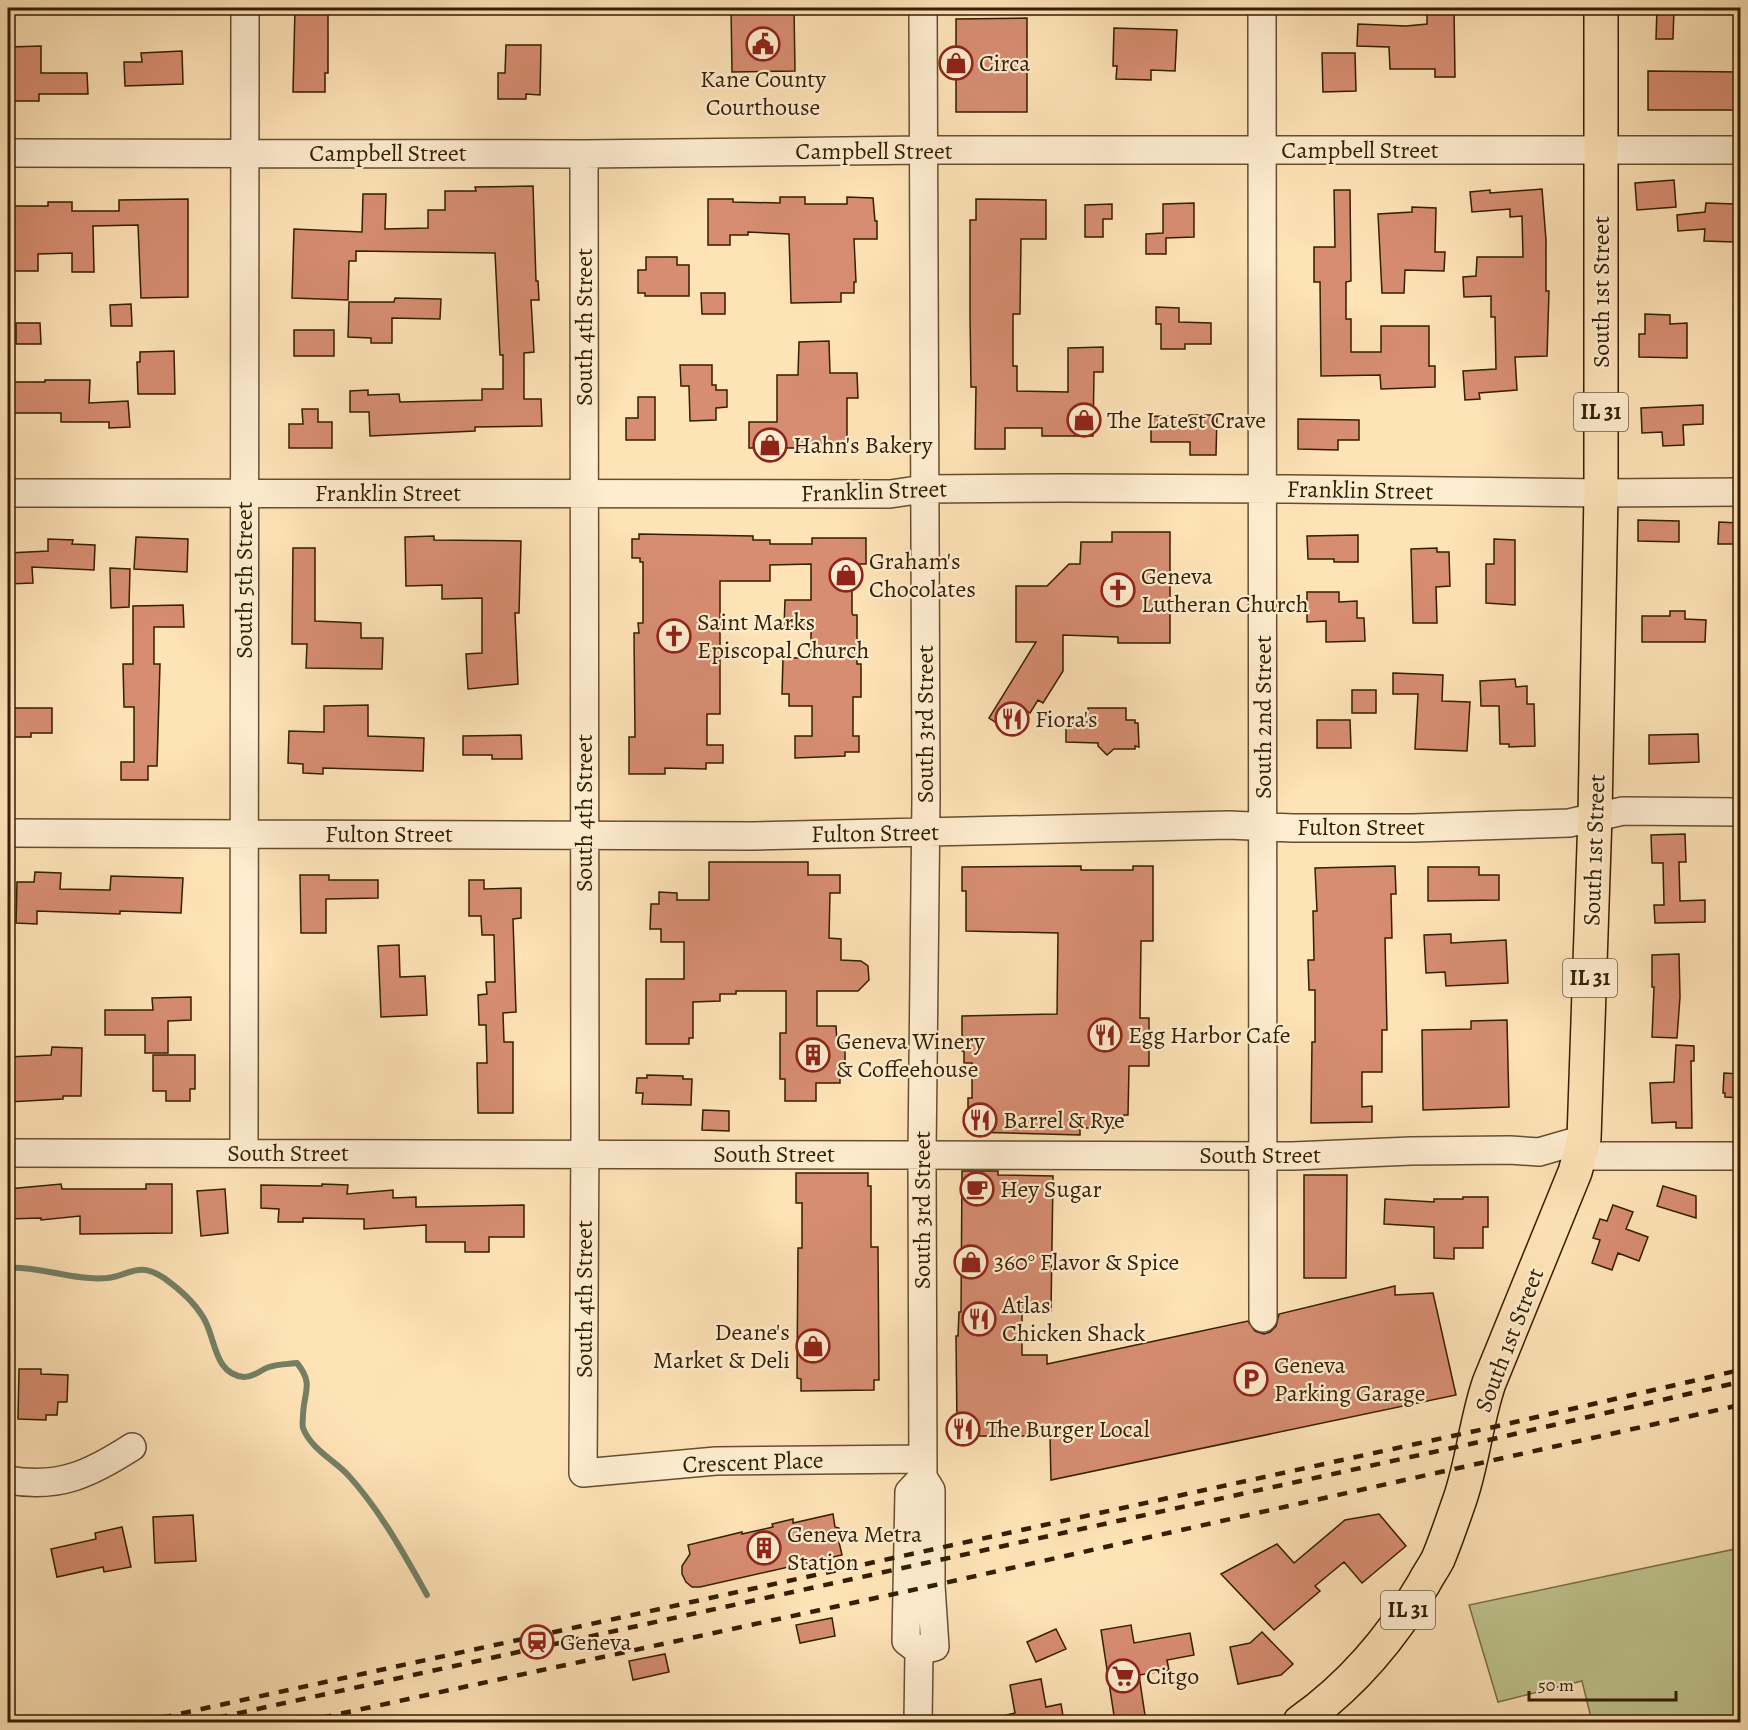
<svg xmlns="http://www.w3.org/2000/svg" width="1748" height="1730" font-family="Alegreya,serif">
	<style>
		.green { fill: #bfc48f; stroke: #7a7148; stroke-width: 1.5 }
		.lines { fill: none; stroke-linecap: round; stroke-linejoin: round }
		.stream { stroke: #757f65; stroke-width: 6 }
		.building { fill: #d78d72; stroke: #341e00; stroke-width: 1.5 }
		.minor-casing { stroke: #664f2e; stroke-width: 30 }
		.major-casing { stroke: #341e00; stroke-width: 36 }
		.minor { stroke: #feedd0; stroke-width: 27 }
		.major { stroke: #fee3b7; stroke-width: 33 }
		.rail { stroke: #341e00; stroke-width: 4.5; stroke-dasharray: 10 10; stroke-linecap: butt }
		.labels { text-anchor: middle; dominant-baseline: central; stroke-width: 4.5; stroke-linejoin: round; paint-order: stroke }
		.shield { fill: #feedd0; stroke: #715c3e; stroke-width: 1.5 }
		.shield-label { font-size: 22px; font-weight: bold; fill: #341e00 }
		.poi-label { font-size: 24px; fill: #341e00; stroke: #feedd0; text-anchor: start }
		.street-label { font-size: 24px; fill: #341e00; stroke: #feedd0 }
	</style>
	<rect width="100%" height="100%" fill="#fee3b7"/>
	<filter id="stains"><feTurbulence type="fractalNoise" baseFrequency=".00333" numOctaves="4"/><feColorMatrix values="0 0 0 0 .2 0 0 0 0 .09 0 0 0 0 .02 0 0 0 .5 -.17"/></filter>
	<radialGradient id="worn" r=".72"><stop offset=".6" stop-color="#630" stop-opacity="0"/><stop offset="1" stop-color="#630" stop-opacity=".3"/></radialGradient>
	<!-- green -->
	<path class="green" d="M1740 1548V1722H1592L1582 1681 1498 1702 1469 1605Z"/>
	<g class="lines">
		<!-- stream -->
		<path class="stream" d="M8 1268C41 1266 73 1281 107 1278 131 1275 138 1261 164 1278 178 1288 194 1302 203 1317 216 1337 213 1374 244 1377 255 1377 260 1370 269 1367 277 1364 288 1364 297 1363 314 1384 304 1391 303 1415 303 1419 302 1425 303 1428 311 1449 334 1460 348 1475 380 1510 404 1554 427 1595"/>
	</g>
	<!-- building -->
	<path class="building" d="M295 8H328V73H325V92H293Z
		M731 8H794L795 71 732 72Z
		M1427 8H1454L1455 77H1435V69H1390L1389 47 1357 46 1358 24 1406 26 1427 24Z
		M1657 8H1674L1673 39H1656Z
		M1027 18V112H956V19Z
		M1114 28 1177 30 1175 71 1151 70V80L1116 79 1117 66H1113Z
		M506 45H541L540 95 526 94V99H498V73H505Z
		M41 46V73H87L88 94H39V101H8V47Z
		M182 51 183 84 125 86 124 62H142L141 53Z
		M1322 53H1355L1356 91 1323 92Z
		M1648 71 1740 72V110H1648Z
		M1674 180 1676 207 1637 210 1635 183Z
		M533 186 536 281H538L539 300H531L534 352 524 353V399H541L542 426 475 427V431L370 436 369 412H350V391L368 390V395L399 394 400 402 482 400V389H503V355H500L495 253 356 251V261H349L348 300 292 298 294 229 362 232 363 194H386L385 229 428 228V210H445V191H476L475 187Z
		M1542 189 1546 240V291H1549L1547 356 1515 357 1517 390 1479 393 1480 399 1465 400 1463 371 1496 369 1495 317H1491V296L1464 297 1463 277 1476 276 1477 257H1523L1522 216 1510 217V209L1472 212 1470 192 1490 190V193Z
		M1334 190H1350L1351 281 1346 282V319H1351V352H1381V326H1429V366H1435V387L1381 389 1380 375 1321 376 1320 282H1314V247H1335Z
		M780 197H805V204H847V197L873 198 875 221H877V239H854L856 282H854V293H841V302L791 303 789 234 748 232V235H730V245H708V199H733V202L780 203Z
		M188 199V297L141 298 138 225 93 226 94 272H72V253L38 254V271H8V206H48V202H72V211H119V200Z
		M976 199 1046 200V239H1021L1020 314H1013V366H1017V391L1068 392V348L1103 347V372H1094L1093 436H1042V428H1005V449H975L976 387H971L970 314V220H976Z
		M1194 203V237L1166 238V254H1146V234L1163 233V204Z
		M1706 203 1735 204 1734 242 1704 241 1705 229 1678 231 1677 215 1705 212Z
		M1112 204V219H1103V237H1085V205Z
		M1412 207 1436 208 1435 252H1445L1444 271 1405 270 1404 293H1382L1378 214 1412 212Z
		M646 257H677V265H689V296H645V293H638V270H646Z
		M701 293H725V314H702Z
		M395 298 441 299 440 319 392 318V343H371V338L348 337 349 302H394Z
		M131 304 132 326H111L110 305Z
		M1156 307 1179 308V322L1211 323V344H1185V349H1161V324H1156Z
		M1645 314 1670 315V324L1687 323V358L1639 357V334H1645Z
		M16 323H40L41 344H16Z
		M294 330H334V356H294Z
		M829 341 830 373H857L858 398H847V443L805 444V448H749V422H777V375H798L799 342Z
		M174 351 175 394H138L137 362H140V352Z
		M680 365H712V385H716V390H727V407L716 408V420L690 421 689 386H681Z
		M45 380H90L89 403 128 401 130 427 109 428V422H61V413H8V382H45Z
		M638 397H655V440H626V418H638Z
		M1703 405V424L1683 425 1684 445 1663 446 1662 432 1642 433 1641 408Z
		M302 409H318V422H332V448H289V424H303Z
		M1189 415H1217L1216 455H1190V442H1151V416L1189 417Z
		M1298 419 1359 420V440H1338V450L1298 449Z
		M1638 520 1679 521V542L1638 541Z
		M1719 522 1739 523 1738 544H1718Z
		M1112 532H1170V643H1118V637L1063 635V671L1043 703 1038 700 1030 713 1027 711 1013 734 989 718 1036 642H1016V586H1047L1069 564H1080L1081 542H1112Z
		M639 534 753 536V540H770V544H812V538H866V564H852V613L853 615H857V664H861V697H853V736H859V752H845V756L795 758V736H812V706H789V694H782L783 658H811V627H784L785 600H811V564L770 565V581H720V714H707V745H723V763H706V769L665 768V774H629V737H635L634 633H639L638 623H643V562H640V558H632V539H639Z
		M1358 535V562H1334V559H1308L1307 536Z
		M434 536V540L521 541 519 613H515L518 684 468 689 466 654 482 653V598L442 599V585L406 586 405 537Z
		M136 537 188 539 187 572 134 569Z
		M48 539 73 540 72 544 95 545 94 570 32 567 33 583 8 584V553L48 551Z
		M1494 539 1515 540V605L1486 603V564H1494Z
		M293 548H315V621L361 623V638H383L382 669 306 668 307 644H292Z
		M1437 548V552H1449L1450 586 1436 587 1437 623H1413L1411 549Z
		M110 568 130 569 129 607 111 608Z
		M1307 592H1339V602L1357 601V618H1364L1365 641 1326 642V621L1307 622Z
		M183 605 184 627H154V664H160L157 766H148V780H121V762H134V707H124L123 664H133V606Z
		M1670 611H1685V619L1706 620 1705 642H1642V616H1670Z
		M1393 673 1443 675 1442 701 1470 702 1467 751 1415 749 1418 694H1393Z
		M1515 679 1516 687 1527 686V704H1534L1535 746 1509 747V744H1500L1499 706H1481L1480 681Z
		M1352 690H1376V713H1352Z
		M368 705V736L424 738 423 771 323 768V774L303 773V764L288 763 289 731 324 732V706Z
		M8 708H52V733H31V737H8Z
		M1088 708H1126V720H1135V723H1138L1139 747 1135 746V749H1114L1107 755 1098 746V743L1066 742V724L1088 722Z
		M1317 720H1350L1351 748H1317Z
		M1698 734 1699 762 1649 764V735Z
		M521 735 522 759H492V755H463V736Z
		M1685 834 1686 862H1679L1680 901 1705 900V922L1655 923 1654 905H1664L1663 863H1652L1651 835Z
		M709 862H808V875H840V893H830L829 938 841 939V960L861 961 868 966 869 980 858 991H817V1026H836L837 1043H845V1067H840V1083H816V1101H785V1079H780V1033H786V991H736V994H720V1001L693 1002V1038H689V1044H646V979H684V942H661V929H650L651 904H659V892L677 893V900H709Z
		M1081 866V870H1133V866H1153V941H1141L1140 1018H1149V1066H1129L1128 1115H1124V1128H1080V1135L968 1132V1098H972V1063H964V1051H962V1016L1057 1014 1058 933 966 931V891H962V867Z
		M1395 866 1396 894H1391L1392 938H1385L1387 1030H1382V1072H1362V1107L1372 1106V1122L1311 1123 1312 1042H1315V990H1309L1308 960H1314L1313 911H1317L1315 868Z
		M1428 867H1479V875H1499V900L1428 901Z
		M35 872 61 873 60 889 110 890 111 876 183 878 181 913 120 911V914L37 911V924L16 923 17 882H34Z
		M300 875H329V880H378V898L326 899V933H301Z
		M469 880H484V889L521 888V918L513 919 516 1012 503 1013 504 1042H513V1113H478L477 1063H487L486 1025H479L478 995 487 994 486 982H495L494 935H482L481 916H469Z
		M1451 934V943L1506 940 1508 983 1446 986 1445 972 1426 973 1424 935Z
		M399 945 400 977 425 976 427 1015 381 1017 378 946Z
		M1679 954 1680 997 1677 1038 1652 1037 1654 987H1652V955Z
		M191 997V1020L168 1021V1053H145V1035H105V1010H153L152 998Z
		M1507 1020 1509 1107 1423 1110 1422 1030 1471 1029V1021Z
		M1676 1045 1694 1046V1061H1691L1692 1128H1676V1122L1652 1123 1650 1083 1674 1082Z
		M52 1047 82 1048 81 1096H63V1099L8 1102V1057L51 1055Z
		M153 1055H195V1089H190V1101H166V1091H153Z
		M1724 1073 1740 1074V1098L1725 1097V1093H1723Z
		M647 1075 683 1076V1079H692L691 1105 642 1104 643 1093H636L637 1078H647Z
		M703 1110 729 1111V1131L702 1130Z
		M962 1171H998V1175L1053 1176 1051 1311H1022V1355H1047V1364L1248 1321 1255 1331 1264 1334 1270 1332 1276 1326 1279 1314 1395 1286V1295L1433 1293 1456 1395 1051 1480 1050 1436H965L957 1427 956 1336H958L959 1312H961Z
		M796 1173H868V1186H871V1247H878L879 1380H874V1390L801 1391V1379L797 1378 798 1248H802V1203H796Z
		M1304 1175H1347L1346 1278H1304Z
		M61 1184 62 1189H146V1184H172V1233L80 1234V1216L41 1220V1218L8 1219V1189Z
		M322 1184 348 1185 347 1194 393 1190V1198L416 1197V1207L524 1205V1237H489V1252H465V1242H426V1225L364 1229V1219L303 1218V1222H278L279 1209 261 1208V1185L322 1186Z
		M1663 1186 1696 1196V1218L1657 1206Z
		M225 1189 228 1233 201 1236 197 1191Z
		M1463 1197H1488V1227H1483V1248H1454V1259L1434 1258V1227L1384 1224 1385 1199 1434 1202V1199H1463Z
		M1613 1205 1633 1212 1626 1229 1648 1237 1639 1261 1618 1253 1612 1270 1592 1263 1600 1240 1593 1238 1600 1219 1607 1221Z
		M19 1369H41V1374L68 1375 67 1402H58L57 1415H46V1420L18 1419Z
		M833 1514 835 1527 839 1528 841 1540 839 1542 842 1555 700 1587H692L686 1582 682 1574V1566L690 1554 688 1545 742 1532V1534L773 1527 772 1524 793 1519V1523Z
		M1379 1514 1406 1546 1362 1583 1344 1562 1315 1586 1320 1591 1274 1630 1221 1574 1277 1544 1294 1563 1345 1520Z
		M193 1515 196 1561 155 1563 153 1517Z
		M122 1527 131 1567 104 1572 103 1567 57 1577 51 1549 96 1539 95 1533Z
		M832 1618 835 1636 800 1643 796 1625Z
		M1131 1625 1134 1643 1190 1633 1194 1655 1167 1660 1169 1670 1139 1675 1146 1722H1115L1101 1630Z
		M1056 1629 1066 1649 1036 1662 1027 1642Z
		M1262 1632 1293 1664 1281 1675 1238 1684 1230 1647 1250 1643Z
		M665 1654 669 1672 633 1680 629 1661Z
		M1041 1679 1046 1707 1061 1704 1064 1722H1006V1715L1015 1713 1010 1685Z"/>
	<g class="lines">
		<!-- minor casing -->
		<g class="minor-casing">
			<path id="minor" d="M1262 8 1263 1318
				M8 153 584 154 923 150H1740
				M584 154 585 1135 583 1473 716 1461 923 1459
				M8 493 890 494 924 489 1066 488 1289 489 1601 493 1740 492
				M8 833 753 836 1229 825 1293 828H1413L1569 823 1623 811 1740 812
				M8 1153 1293 1156 1411 1151 1510 1150 1539 1152 1584 1139
				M244 1153 245 8
				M1579 1156H1740
				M8 1480C59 1489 90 1474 132 1447
				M919 1651 935 1647 931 1586V1490L923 1477 922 1155 926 797 923 8
				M919 1651 906 1641 909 1492 923 1477
				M918 1722 919 1651"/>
		</g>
		<!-- major casing -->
		<g class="major-casing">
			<path id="major" d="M1300 1722C1352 1685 1392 1638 1424 1583 1428 1575 1434 1567 1438 1559 1446 1540 1453 1519 1460 1499 1473 1461 1476 1421 1489 1383L1575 1172 1584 1139 1595 816 1601 493V8"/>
		</g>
		<!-- minor -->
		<use href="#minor" class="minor"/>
		<!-- major -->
		<use href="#major" class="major"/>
		<!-- rail -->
		<path class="rail" d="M142 1722 1498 1426 1740 1370
			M198 1722 1493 1439 1740 1382
			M302 1722 931 1586 1740 1405"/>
	</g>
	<!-- icons -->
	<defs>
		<g id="civic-ring" transform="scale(1.725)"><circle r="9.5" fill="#feedd0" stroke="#8f2418" stroke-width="1.5"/><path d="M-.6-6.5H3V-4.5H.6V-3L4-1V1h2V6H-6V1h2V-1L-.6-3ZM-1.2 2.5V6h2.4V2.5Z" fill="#8f2418"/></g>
		<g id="shop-ring" transform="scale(1.725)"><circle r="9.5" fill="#feedd0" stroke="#8f2418" stroke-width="1.5"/><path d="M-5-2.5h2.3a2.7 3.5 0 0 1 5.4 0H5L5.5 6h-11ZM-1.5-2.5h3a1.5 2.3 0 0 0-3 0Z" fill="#8f2418"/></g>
		<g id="church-ring" transform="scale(1.725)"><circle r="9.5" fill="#feedd0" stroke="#8f2418" stroke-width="1.5"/><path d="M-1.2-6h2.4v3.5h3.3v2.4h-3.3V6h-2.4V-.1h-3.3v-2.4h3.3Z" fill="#8f2418"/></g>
		<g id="restaurant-ring" transform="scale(1.725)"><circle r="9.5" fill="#feedd0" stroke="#8f2418" stroke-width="1.5"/><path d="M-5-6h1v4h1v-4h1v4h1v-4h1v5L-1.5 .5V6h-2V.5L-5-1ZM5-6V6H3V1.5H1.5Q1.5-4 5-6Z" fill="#8f2418"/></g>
		<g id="building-ring" transform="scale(1.725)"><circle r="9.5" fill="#feedd0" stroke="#8f2418" stroke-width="1.5"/><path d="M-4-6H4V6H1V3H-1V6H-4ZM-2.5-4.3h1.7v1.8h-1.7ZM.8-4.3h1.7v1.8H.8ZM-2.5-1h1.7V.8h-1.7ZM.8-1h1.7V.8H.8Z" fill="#8f2418"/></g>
		<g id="cafe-ring" transform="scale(1.725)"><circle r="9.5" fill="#feedd0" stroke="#8f2418" stroke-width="1.5"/><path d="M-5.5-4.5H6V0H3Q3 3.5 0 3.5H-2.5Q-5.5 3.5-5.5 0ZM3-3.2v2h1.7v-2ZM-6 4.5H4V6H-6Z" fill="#8f2418"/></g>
		<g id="parking-ring" transform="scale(1.725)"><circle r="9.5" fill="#feedd0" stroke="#8f2418" stroke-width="1.5"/><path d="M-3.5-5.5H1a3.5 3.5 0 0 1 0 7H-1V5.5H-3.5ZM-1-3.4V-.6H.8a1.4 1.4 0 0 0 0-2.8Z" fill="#8f2418"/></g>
		<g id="station-ring" transform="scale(1.725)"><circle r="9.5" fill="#feedd0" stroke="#8f2418" stroke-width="1.5"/><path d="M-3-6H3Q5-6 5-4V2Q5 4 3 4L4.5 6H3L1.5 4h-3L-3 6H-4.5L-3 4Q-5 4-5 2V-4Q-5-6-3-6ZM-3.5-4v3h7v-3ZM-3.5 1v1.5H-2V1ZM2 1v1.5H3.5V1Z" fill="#8f2418"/></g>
		<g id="supermarket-ring" transform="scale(1.725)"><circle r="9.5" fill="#feedd0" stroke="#8f2418" stroke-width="1.5"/><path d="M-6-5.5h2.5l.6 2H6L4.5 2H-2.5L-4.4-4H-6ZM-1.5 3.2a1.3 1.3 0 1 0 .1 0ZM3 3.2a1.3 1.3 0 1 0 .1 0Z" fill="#8f2418"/></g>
	</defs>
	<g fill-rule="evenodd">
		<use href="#civic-ring" x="763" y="44"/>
		<use href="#shop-ring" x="956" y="63"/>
		<use href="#shop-ring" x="1084" y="420"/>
		<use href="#shop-ring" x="770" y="445"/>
		<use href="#shop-ring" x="846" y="575"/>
		<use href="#church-ring" x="1118" y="590"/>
		<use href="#church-ring" x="674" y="636"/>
		<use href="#restaurant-ring" x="1012" y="719"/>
		<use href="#restaurant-ring" x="1105" y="1035"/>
		<use href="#building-ring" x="813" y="1055"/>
		<use href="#restaurant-ring" x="980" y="1120"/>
		<use href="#cafe-ring" x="977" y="1189"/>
		<use href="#shop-ring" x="971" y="1262"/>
		<use href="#restaurant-ring" x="979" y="1319"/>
		<use href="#shop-ring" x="813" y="1346"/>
		<use href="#parking-ring" x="1251" y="1379"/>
		<use href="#restaurant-ring" x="963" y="1429"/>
		<use href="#building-ring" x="764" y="1548"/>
		<use href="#station-ring" x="537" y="1642"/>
		<use href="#supermarket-ring" x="1123" y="1676"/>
	</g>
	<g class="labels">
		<!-- shield labels -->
		<g class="shield">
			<rect x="1574" y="393" width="54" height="38" rx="4.5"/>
			<rect x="1563" y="959" width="54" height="38" rx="4.5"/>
			<rect x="1381" y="1591" width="54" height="38" rx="4.5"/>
		</g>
		<g class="shield-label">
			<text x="1601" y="412">IL 31</text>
			<text x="1590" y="978">IL 31</text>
			<text x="1408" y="1610">IL 31</text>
		</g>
		<!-- poi labels -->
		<g class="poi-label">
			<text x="979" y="63">Circa</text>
			<text x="763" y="79" text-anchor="middle">Kane County<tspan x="763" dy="28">Courthouse</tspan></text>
			<text x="1107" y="420">The Latest Crave</text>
			<text x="793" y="445">Hahn's Bakery</text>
			<text x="869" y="561">Graham's<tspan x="869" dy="28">Chocolates</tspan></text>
			<text x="1141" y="576">Geneva<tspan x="1141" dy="28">Lutheran Church</tspan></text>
			<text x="697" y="622">Saint Marks<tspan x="697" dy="28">Episcopal Church</tspan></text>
			<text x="1035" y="719">Fiora's</text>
			<text x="1128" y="1035">Egg Harbor Cafe</text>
			<text x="836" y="1041">Geneva Winery<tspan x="836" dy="28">&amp; Coffeehouse</tspan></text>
			<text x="1003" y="1120">Barrel &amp; Rye</text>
			<text x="1000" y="1189">Hey Sugar</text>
			<text x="994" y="1262">360° Flavor &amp; Spice</text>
			<text x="1002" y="1305">Atlas<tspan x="1002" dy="28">Chicken Shack</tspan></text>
			<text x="790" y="1332" text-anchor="end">Deane's<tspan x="790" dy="28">Market &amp; Deli</tspan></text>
			<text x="1274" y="1365">Geneva<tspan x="1274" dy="28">Parking Garage</tspan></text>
			<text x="986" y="1429">The Burger Local</text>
			<text x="787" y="1534">Geneva Metra<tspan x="787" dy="28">Station</tspan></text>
			<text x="560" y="1642">Geneva</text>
			<text x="1146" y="1676">Citgo</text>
		</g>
		<!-- street labels -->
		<g class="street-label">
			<text x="1360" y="150">Campbell Street</text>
			<text x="874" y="151">Campbell Street</text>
			<text x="388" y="153">Campbell Street</text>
			<text transform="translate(1601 292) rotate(-90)">South 1st Street</text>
			<text transform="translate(584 327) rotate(-90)">South 4th Street</text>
			<text transform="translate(1360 490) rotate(1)">Franklin Street</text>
			<text transform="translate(874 491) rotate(-2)">Franklin Street</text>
			<text x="388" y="493">Franklin Street</text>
			<text transform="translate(244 580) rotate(-90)">South 5th Street</text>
			<text transform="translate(1263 717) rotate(-90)">South 2nd Street</text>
			<text transform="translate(925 724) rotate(-90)">South 3rd Street</text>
			<text transform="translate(584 813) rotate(-90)">South 4th Street</text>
			<text x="1361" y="827">Fulton Street</text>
			<text transform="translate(875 833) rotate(-1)">Fulton Street</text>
			<text x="389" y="834">Fulton Street</text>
			<text transform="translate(1594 850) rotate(-88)">South 1st Street</text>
			<text x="288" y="1153">South Street</text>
			<text x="774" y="1154">South Street</text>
			<text x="1260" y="1155">South Street</text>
			<text transform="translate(922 1210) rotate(-90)">South 3rd Street</text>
			<text transform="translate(584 1299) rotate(-90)">South 4th Street</text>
			<text transform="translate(1509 1340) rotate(-69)">South 1st Street</text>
			<text transform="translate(753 1462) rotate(-2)">Crescent Place</text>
		</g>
	</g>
	<!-- margin -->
	<rect width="1748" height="1730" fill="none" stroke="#fee3b7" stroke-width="30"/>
	<rect x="9" y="9" width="1730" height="1712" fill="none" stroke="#341e00" stroke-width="3"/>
	<rect x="15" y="15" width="1718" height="1700" fill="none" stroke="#341e00" stroke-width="1.5"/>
	<!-- scale -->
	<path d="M1529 1691v9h147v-9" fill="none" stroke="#341e00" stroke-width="3"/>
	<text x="1538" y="1691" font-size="18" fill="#341e00" stroke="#feedd0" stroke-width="4.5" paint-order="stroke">50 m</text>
	<rect width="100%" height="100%" filter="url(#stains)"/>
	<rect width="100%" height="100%" fill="url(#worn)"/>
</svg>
